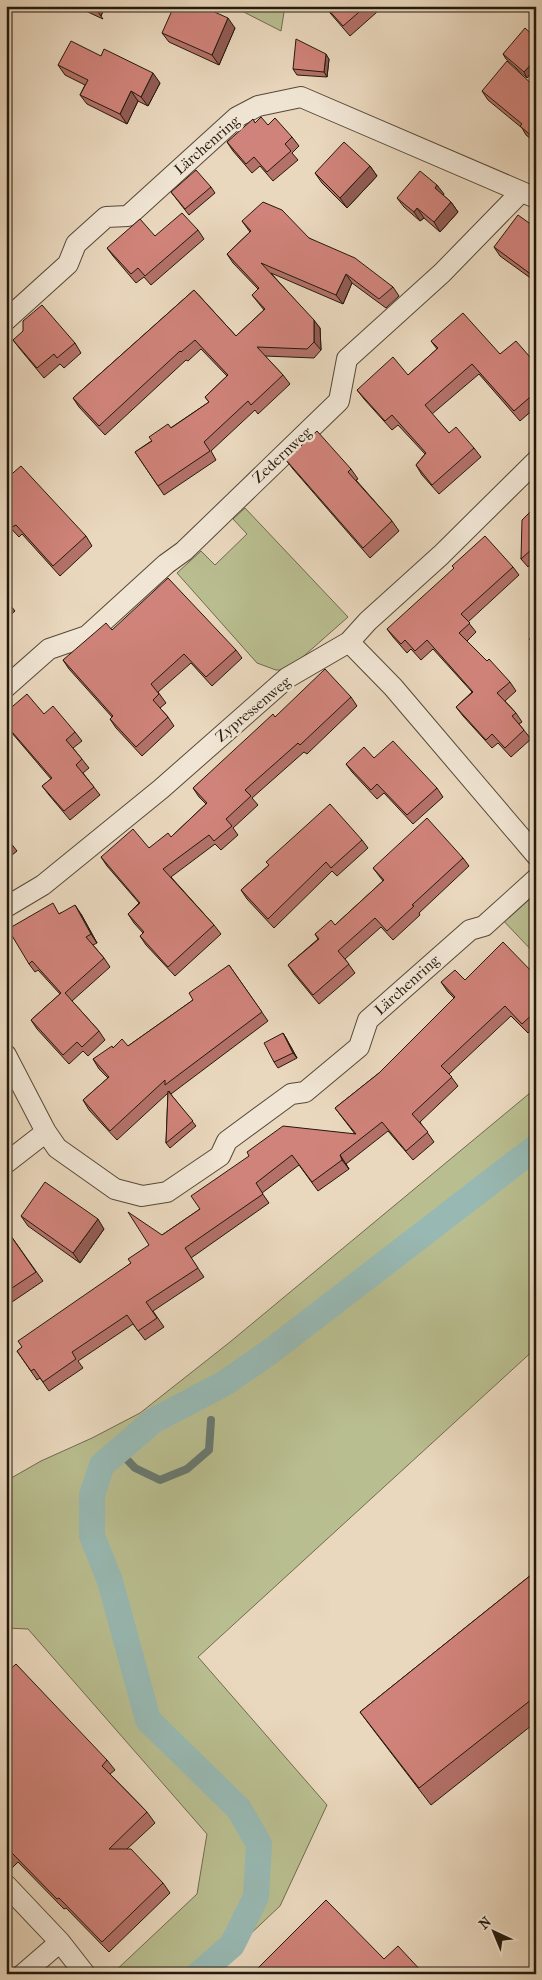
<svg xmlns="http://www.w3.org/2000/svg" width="542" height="1980" font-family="'IM FELL French Canon',serif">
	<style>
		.green { fill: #b9be90; stroke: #6e6c4e }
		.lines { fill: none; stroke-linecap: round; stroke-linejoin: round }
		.stream { stroke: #697970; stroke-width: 8 }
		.canal { stroke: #98b9b3; stroke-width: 26 }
		.street-casing { stroke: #554938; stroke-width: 22 }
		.street { stroke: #f1e6d5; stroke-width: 20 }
		.wall { fill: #b37169; stroke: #23190c }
		.shaded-wall { fill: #925c55; stroke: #23190c }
		.building { fill: #d0837a; stroke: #23190c }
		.labels { text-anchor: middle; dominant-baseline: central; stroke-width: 5; stroke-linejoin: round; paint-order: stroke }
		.street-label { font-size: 15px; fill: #23190c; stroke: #f1e6d5 }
	</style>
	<rect width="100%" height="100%" fill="#ead8be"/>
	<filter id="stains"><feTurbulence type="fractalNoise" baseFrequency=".004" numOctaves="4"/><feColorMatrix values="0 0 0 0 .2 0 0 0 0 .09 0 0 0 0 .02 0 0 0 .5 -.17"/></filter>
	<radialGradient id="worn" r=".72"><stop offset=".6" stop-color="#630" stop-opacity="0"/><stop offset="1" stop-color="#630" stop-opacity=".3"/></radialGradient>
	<!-- green -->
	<path class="green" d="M232 6H285L281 31Z
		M245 508 348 617 288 670H276L257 663 177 573 201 551 215 565 247 534 233 519Z
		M536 879V955L497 914Z
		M536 1088V1348L198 1657 327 1805 280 1906 208 1974H112L197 1894 207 1834 28 1629 6 1628V1481L41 1461 92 1438 140 1413 230 1342Z"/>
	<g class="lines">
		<!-- stream -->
		<path class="stream" d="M118 1450 135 1468 160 1480 187 1469 209 1450 211 1420"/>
		<!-- canal -->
		<path class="canal" d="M199 1974 232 1945 256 1897 259 1844 239 1809 148 1720 110 1581 92 1536V1495L102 1465 153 1421 225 1383 271 1351 536 1147"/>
		<!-- street casing -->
		<g class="street-casing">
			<path id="street" d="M6 320 68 264 76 244 106 217 128 216 237 117 258 106 301 97 536 198
				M349 642 393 687 536 855
				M6 687 49 649 87 636 166 564 184 551 339 401 347 359 442 273 521 192
				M6 907 43 885 161 789 287 678 349 642 368 621 441 555 536 461
				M6 1055 46 1132 57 1148 115 1189 142 1196 167 1192 220 1156 227 1141 291 1094 305 1092 359 1047 368 1020 470 930 484 926 536 879
				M6 1163 46 1132
				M6 1885 60 1942 85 1974
				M23 1974 60 1942"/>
		</g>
		<!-- street -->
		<use href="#street" class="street"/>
	</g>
	<!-- wall -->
	<path class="wall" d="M75 6H105L101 16 103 19Z
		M324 6H375L374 7 377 12 350 36Z
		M235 28 219 65 169 42 162 33Z
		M536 38V68L527 78 506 59 503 54Z
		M101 56 160 83 148 106 138 101 127 124 87 104 80 95 85 85 65 75 58 65Z
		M329 59 327 77 297 75 293 69Z
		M536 88V143L526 135 522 128 488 100 482 91Z
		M255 123 268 125 292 137 299 146 292 153 298 160 273 181 260 166 252 173 233 151 227 142Z
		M370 166 377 176 347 208 322 183 315 173Z
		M437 185 443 195 451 202 458 212 440 232 424 218 420 221 404 207 397 198Z
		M211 187 215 193 189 215 171 192Z
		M242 221 309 238 393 287 399 296 386 308 352 283 343 304 271 273 320 328 321 350 314 358 265 356 283 375 290 384 258 414 255 410 211 451 216 460 164 495 135 452 209 402 205 397 227 376 201 349 188 361 186 360 105 435 79 407 73 398 194 290 236 336 264 310 252 295 258 289 233 263 227 254 250 232Z
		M536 228V282L500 256 494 247Z
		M198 230 204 239 151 285 144 277 136 283 113 256 107 248 155 236Z
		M13 340 75 343 81 353 64 368 60 364 44 378 20 349Z
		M431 341 500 354 536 364V407L520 421 479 374 432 414 449 433 474 448 481 457 439 494 422 475 416 465 425 454 398 425 392 430 364 399 357 390 408 375 437 349Z
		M286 460 351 469 358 479 356 480 392 521 399 531 370 558 293 469Z
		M6 479 86 536 92 546 60 576 22 534 19 537 6 523Z
		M536 508V560L528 567 521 559Z
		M513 567 519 575 468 622 476 632 467 641 487 661 510 682 516 691 505 701 516 713 522 722 519 724 531 739 511 757 498 743 492 748 463 716 456 707 472 692 433 649 421 660 411 649 407 653 393 637 387 629Z
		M6 600 15 611 6 619Z
		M112 630 236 650 242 658 212 686 191 663 158 692 166 703 160 708 168 717 174 726 142 756 116 728 110 719 112 717 69 669 63 660Z
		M351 697 357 706 307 754 304 752 252 798 258 805 233 828 238 835 221 850 215 844 171 877 214 925 221 934 175 976 146 945 140 936 143 933 134 923 128 914 139 903 107 866 101 857 149 848 171 837 206 804 199 797 193 788 275 717Z
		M6 712 75 732 82 741 73 748 89 768 83 773 100 795 70 820 49 795 42 786 51 779 6 726Z
		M374 758 437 788 443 797 413 824 384 793 377 799 352 772 346 764Z
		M6 797 9 801 6 803Z
		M6 819 11 826 6 830Z
		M6 837 17 851 6 860Z
		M362 840 368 848 337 876 332 871 274 928 247 899 241 890 269 865 266 862Z
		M463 858 469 866 419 913 420 915 393 940 381 927 345 959 355 973 319 1004 294 974 288 965 318 939 315 934 335 925 383 881 373 868Z
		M60 913 81 914 97 943 93 945 104 958 110 967 72 1001 99 1031 105 1040 88 1056 83 1051 69 1064 37 1029 31 1020 60 994 38 970 35 972 29 964Z
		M229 965 268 1021 171 1094 169 1091V1092L196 1126 170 1148 166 1143 168 1093 117 1140 89 1110 83 1100 108 1078 99 1069 93 1059 113 1048 128 1046 193 1000Z
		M536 976V1026L528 1033 511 1016 449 1074 458 1086 420 1122 434 1142 413 1160 388 1131 346 1164 349 1169 318 1191 299 1165 262 1193 269 1203 191 1258 204 1277 153 1311 164 1327 145 1340 133 1324 78 1361 83 1368 49 1391 40 1378 37 1380 17 1351 131 1263 149 1245 162 1235 200 1209 249 1156 355 1134 335 1108 379 1073 454 998 448 992 441 982 465 980Z
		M283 1033 286 1038 297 1058 278 1068 274 1062Z
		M6 1114 11 1121 6 1125Z
		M21 1216 104 1229 80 1263 28 1226Z
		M6 1229 43 1281 12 1302 6 1293Z
		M536 1571V1722L431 1805 372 1728 360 1712Z
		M6 1673 107 1760 115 1770 110 1774 147 1812 155 1823 127 1849 163 1883 170 1893 109 1952 66 1908 64 1909 18 1862 11 1869 6 1865Z"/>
	<!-- shaded-wall -->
	<path class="shaded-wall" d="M6 6H10L6 17Z
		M95 6H105L101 16 94 7Z
		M228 18 235 28 219 65 212 55Z
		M326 54 329 59 327 77 324 72Z
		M536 59V68L527 78 524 72Z
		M153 73 160 83 148 106 141 97Z
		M131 91 138 101 127 124 120 114Z
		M370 166 377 176 347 208 340 198Z
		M437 185 444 194 442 198 435 188Z
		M451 202 458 212 440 232 434 222Z
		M417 208 424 218 420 221 414 212Z
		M346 274 352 283 343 304 336 295Z
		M314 320 320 328 321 350 314 342Z
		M75 905 81 914 97 943 91 934Z
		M283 1033 286 1038 297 1058 293 1053Z
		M340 1155 346 1164 349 1169 342 1160Z
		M98 1219 104 1229 80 1263 73 1253Z"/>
	<!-- building -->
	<path class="building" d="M89 6H95L94 7 97 10Z
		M174 6H201L228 18 212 55 162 33Z
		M325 6H366L343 26Z
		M525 28 536 38V59L524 72 503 54Z
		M296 39 326 54 324 72 293 69Z
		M71 41 101 56 104 49 153 73 141 97 131 91 120 114 80 95 88 80 58 65Z
		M507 61 536 88V140L520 126 522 124 482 91Z
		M261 117 268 125 275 118 292 137 285 144 291 151 267 172 254 157 246 164 227 142 253 119 255 123Z
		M344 142 370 166 340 198 315 173Z
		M196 170 211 187 185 209 171 192Z
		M420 171 437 185 435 188 451 202 434 222 417 208 414 212 397 198Z
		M263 202 282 210 309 238 355 258 393 287 379 299 346 274 336 295 261 263 314 320V342L307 349 257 347 283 375 251 405 248 401 204 442 210 451 158 486 135 452 152 441 149 437 168 424 171 428 209 402 205 397 228 375 195 340 181 352 180 351 99 426 73 398 194 290 236 336 265 309 252 295 259 288 227 254 251 231 242 221Z
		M182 213 198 230 145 276 138 268 131 274 107 248 140 219 155 236Z
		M518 215 536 228V278L494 247Z
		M42 305 75 343 57 358 54 354 37 368 13 340 23 331V321Z
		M463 313 500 354 516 341 536 364V392L514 411 472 364 425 405 449 433 456 427 474 448 432 485 416 465 426 453 392 415 385 421 357 390 393 357 408 375 438 348 431 341Z
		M317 431 351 469 348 472 392 521 363 548 286 460Z
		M21 466 86 536 53 566 16 525 12 527 6 520V479Z
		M534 508H536V553L532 549 521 559 522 520Z
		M485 536 513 567 461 614 470 623 459 633 487 661 489 659 510 682 497 693 516 713 512 716 524 730 505 748 492 734 486 740 456 707 473 692 427 640 415 651 405 640 401 644 387 629 454 568 452 566Z
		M168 578 236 650 206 677 184 654 151 684 159 694 153 700 168 717 136 747 110 719 113 716 63 660 106 623 112 630Z
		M536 633V646L529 639Z
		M325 669 351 697 300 745 298 743 245 790 251 796 226 819 232 826 214 841 209 835 163 869 214 925 168 967 140 936 144 932 128 914 140 903 101 857 133 829 149 848 168 833 171 837 207 803 193 788 273 714 275 717Z
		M27 694 44 714 53 706 75 732 66 740 82 759 76 765 94 787 64 811 42 786 52 778 6 725V712Z
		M393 741 437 788 407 815 377 784 371 790 346 764 364 747 374 758Z
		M536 784V791L532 787Z
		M330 804 362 840 331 868 326 862 268 919 241 890 269 865 266 862Z
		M427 818 463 858 412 905 414 906 387 931 375 918 338 951 349 964 313 995 288 965 319 939 315 934 331 920 335 925 384 880 373 868Z
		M6 837 11 842 6 846Z
		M53 903 59 914 75 905 91 934 86 937 104 958 65 993 99 1031 82 1047 77 1042 63 1055 31 1020 61 993 32 961 29 964 8 929Z
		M503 942 536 976V1011L522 1024 505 1006 441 1066 452 1077 412 1114 428 1132 406 1151 382 1122 340 1155 342 1160 312 1182 292 1155 256 1183 263 1194 185 1248 198 1268 146 1302 157 1318 138 1331 127 1315 72 1352 76 1359 43 1382 34 1369 31 1371 17 1351 22 1347 18 1341 131 1263 128 1259 149 1245 128 1212 162 1235 200 1209 191 1196 249 1156 247 1152 283 1126 356 1134 335 1108 379 1073 455 997 441 982 455 970 465 980Z
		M229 965 262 1012 165 1085V1080L110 1131 83 1100 109 1077 93 1059 112 1046 113 1048 122 1039 128 1046 193 1000 189 993Z
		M283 1033 293 1053 274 1062 264 1043Z
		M168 1091 193 1121 166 1143Z
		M45 1182 98 1219 73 1253 21 1216Z
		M6 1229 36 1272 6 1292Z
		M536 1571V1696L419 1788 360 1712Z
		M16 1664 107 1760 102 1766 147 1812 109 1849H131L163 1883 102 1942 59 1898 57 1899 11 1852 6 1856V1673Z
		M326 1900 384 1959 398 1946 424 1974H252Z"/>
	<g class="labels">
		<!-- street labels -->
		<g class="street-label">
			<text transform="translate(207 145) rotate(-41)">Lärchenring</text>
			<text transform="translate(282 455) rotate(-43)">Zedernweg</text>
			<text transform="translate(253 709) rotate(-40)">Zypressenweg</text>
			<text transform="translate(407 985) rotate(-42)">Lärchenring</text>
		</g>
	</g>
	<!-- margin -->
	<rect width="542" height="1980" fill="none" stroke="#ead8be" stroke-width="25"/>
	<rect x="8" y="8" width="527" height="1965" fill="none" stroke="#23190c" stroke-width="2.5"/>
	<rect x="12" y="12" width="517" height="1955" fill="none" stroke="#23190c"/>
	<!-- north arrow -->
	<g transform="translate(494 1932) rotate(316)" stroke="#f1e6d5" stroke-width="4" paint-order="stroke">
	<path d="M0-4L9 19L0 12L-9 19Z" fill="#23190c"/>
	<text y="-8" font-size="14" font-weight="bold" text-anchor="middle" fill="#23190c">N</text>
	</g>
	<rect width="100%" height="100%" filter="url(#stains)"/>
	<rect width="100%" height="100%" fill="url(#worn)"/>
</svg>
